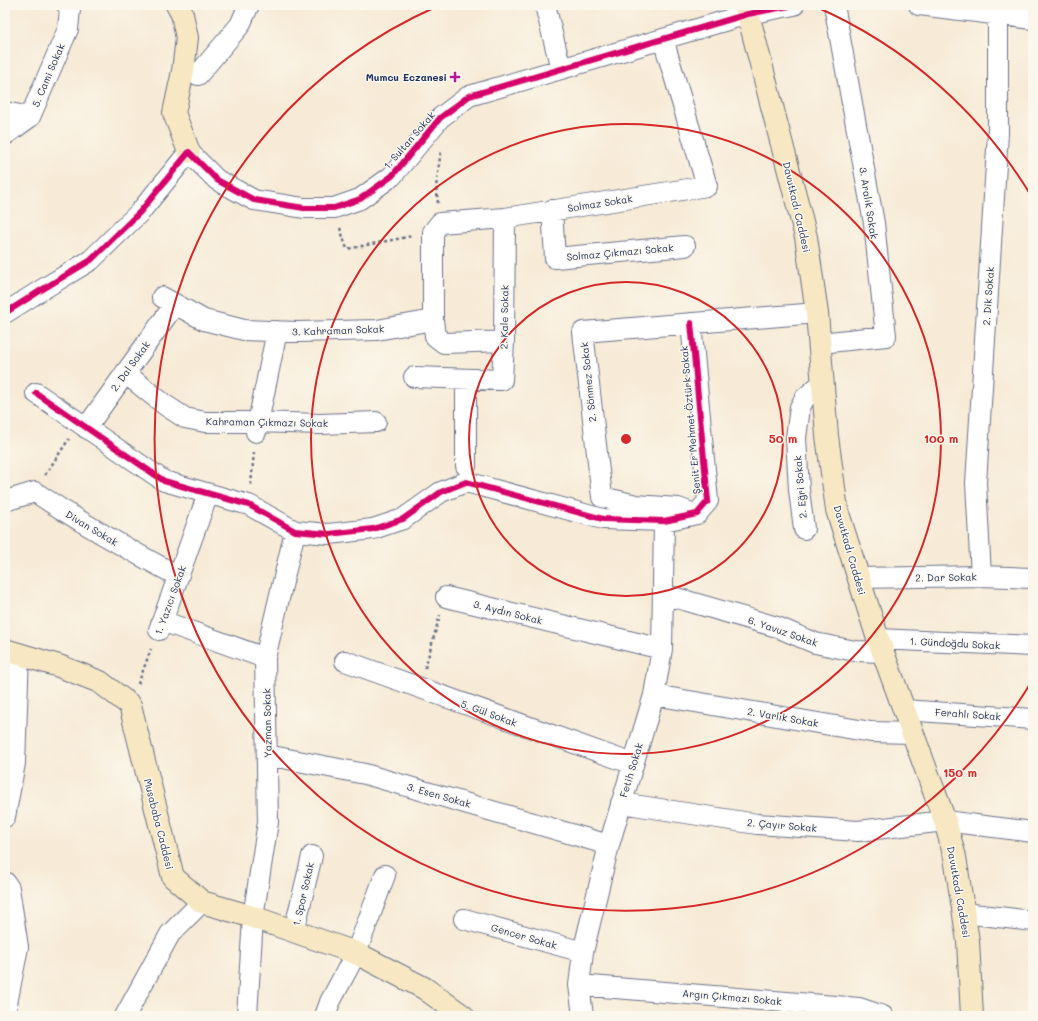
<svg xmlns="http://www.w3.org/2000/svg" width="1038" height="1021" font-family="Mali,sans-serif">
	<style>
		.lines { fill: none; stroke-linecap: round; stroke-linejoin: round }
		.minor-casing { stroke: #687088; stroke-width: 22 }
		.secondary-casing { stroke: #687088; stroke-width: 24 }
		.path { stroke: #687088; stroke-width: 2.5; stroke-dasharray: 3 3; stroke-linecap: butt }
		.minor { stroke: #fff; stroke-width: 20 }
		.secondary { stroke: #f7e8c3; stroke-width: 22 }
		.cycleway-casing { stroke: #fbf7ec; stroke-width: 8 }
		.cycleway { stroke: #d6006c; stroke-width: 6 }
		.ring { fill: none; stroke: #d62828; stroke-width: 2 }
		.poi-dot { fill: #b5179e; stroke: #fbf7ec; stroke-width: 1.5 }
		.labels { text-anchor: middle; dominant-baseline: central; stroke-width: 3; stroke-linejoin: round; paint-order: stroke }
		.street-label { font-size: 10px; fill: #1b2f5e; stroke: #fbf7ec }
		.poi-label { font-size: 10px; font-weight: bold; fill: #1b2f5e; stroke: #fbf7ec; text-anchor: end }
		.centre { fill: #d62828; stroke: #fbf7ec; stroke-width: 2 }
		.ring-label { font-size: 12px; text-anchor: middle; font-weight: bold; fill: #d62828; stroke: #fbf7ec; stroke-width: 3; stroke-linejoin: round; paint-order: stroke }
	</style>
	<rect width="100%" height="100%" fill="#fbf7ec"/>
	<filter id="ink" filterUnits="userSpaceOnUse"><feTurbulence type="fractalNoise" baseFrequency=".025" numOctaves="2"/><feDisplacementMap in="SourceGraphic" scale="8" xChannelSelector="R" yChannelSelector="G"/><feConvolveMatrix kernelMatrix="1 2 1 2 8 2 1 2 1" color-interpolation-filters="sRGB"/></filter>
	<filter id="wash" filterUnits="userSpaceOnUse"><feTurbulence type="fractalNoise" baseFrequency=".012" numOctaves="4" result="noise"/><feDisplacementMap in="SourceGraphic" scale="16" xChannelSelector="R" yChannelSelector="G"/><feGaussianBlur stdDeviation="0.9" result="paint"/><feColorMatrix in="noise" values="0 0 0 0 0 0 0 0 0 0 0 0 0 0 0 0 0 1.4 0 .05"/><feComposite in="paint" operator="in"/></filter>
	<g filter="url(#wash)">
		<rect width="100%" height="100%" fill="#f7ead6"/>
	</g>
	<g filter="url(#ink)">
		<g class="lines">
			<!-- minor casing -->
			<g class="minor-casing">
				<path id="minor" d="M545 5 561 69
					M919 5 1033 19
					M198 75 240 25 249 5
					M5 112 30 117
					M5 135 30 117 68 29 70 9 67 5
					M552 210 555 258 685 246
					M162 297 204 320 244 330 298 332 377 330 433 320 435 336 444 343 504 341
					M5 313 43 289 91 260 140 212 189 152 217 180 254 200 304 208H334L360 199 392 176 440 118 469 96 748 14 794 5
					M433 320V232L440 223 505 218 707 186 663 39
					M820 343 886 336 874 223 834 5
					M125 373 165 405 185 418 205 422H257L320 424 376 422
					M414 377 502 380 504 341 505 218
					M466 379V466
					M36 393 164 481 249 505 295 531 329 534 373 529 403 519 441 492 466 482 603 519 664 521 697 514 708 501 691 323
					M86 428 175 304
					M256 432 277 331
					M5 501 35 492C81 523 129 550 178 576
					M689 512 678 508 636 505 602 497 583 332 817 313
					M804 529 799 490 796 438 800 407 805 398 822 383
					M981 576 976 483 998 133V15
					M858 578 981 576 1033 578
					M663 594 777 627 815 643 855 651 882 652
					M446 597 662 649
					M162 621 265 658
					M159 630 208 494
					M878 639 1033 646
					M345 661 633 764
					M654 695 871 732 912 733
					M904 710 1033 719
					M267 755 365 774 609 845
					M621 803 757 824 858 831 945 821 1033 832
					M5 817 15 763 19 654
					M5 882 9 888 18 947 5 1014
					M964 913 1033 921
					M464 919 583 952
					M294 931 312 856
					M579 985 859 1008 883 1016
					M125 1016 170 934 202 902
					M247 1016 253 917 268 822 265 658 295 531
					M325 1016 330 1002 356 953 385 875
					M583 1016 579 985 583 952 609 845 654 695 662 649 664 521"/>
			</g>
			<!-- secondary casing -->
			<g class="secondary-casing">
				<path id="secondary" d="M177 5 182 14 187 38 183 71 174 113 189 152
					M745 5 748 14 806 237 817 313 827 436 837 510 878 639 945 821 955 857 968 941 972 1016
					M5 650 59 666 100 682 130 705 173 877 202 902 253 917 356 953 424 988 463 1016"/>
			</g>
			<!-- path -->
			<path class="path" d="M438 203 436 187 441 150
				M340 228 347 249 412 236
				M45 475 69 439
				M251 485 254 452
				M425 668 440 615
				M138 684 151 649"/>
			<!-- minor -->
			<use href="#minor" class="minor"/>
			<!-- secondary -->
			<use href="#secondary" class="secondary"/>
			<!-- cycleway casing -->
			<g class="cycleway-casing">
				<path id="cycleway" d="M5 313 43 289 91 260 140 212 189 152 217 180 254 200 304 208H334L360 199 392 176 440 118 469 96 748 14 794 5
					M36 393 164 481 249 505 295 531 329 534 373 529 403 519 441 492 466 482 603 519 664 521 697 514 708 501 691 323"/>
			</g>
			<!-- cycleway -->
			<use href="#cycleway" class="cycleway"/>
		</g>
	</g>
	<!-- distance rings -->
	<g class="ring">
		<circle cx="626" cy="439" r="157"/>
		<circle cx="626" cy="439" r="315"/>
		<path d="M1033 679A472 472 0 1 1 438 6M814 6A472 472 0 0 1 1033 199"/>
	</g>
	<!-- markers -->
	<path class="poi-dot" d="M453 71h4v4h4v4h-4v4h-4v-4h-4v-4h4z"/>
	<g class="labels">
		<!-- street labels -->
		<g class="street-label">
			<text transform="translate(48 75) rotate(-67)">5. Cami Sokak</text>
			<text transform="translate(409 140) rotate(-49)">1. Sultan Sokak</text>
			<text transform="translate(600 203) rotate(-9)">Solmaz Sokak</text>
			<text transform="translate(869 203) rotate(81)">3. Aralık Sokak</text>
			<text transform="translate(797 207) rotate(77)">Davutkadı Caddesi</text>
			<text transform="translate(620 252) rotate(-5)">Solmaz Çıkmazı Sokak</text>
			<text transform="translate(988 296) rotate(-86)">2. Dik Sokak</text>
			<text transform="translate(504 317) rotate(-89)">2. Kale Sokak</text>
			<text transform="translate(338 330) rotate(-2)">3. Kahraman Sokak</text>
			<text transform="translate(130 366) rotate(-54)">2. Dal Sokak</text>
			<text transform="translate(588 382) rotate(-96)">2. Sönmez Sokak</text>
			<text transform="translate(690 420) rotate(-95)">Şenit Er Mehmet Öztürk Sokak</text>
			<text transform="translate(267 422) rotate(1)">Kahraman Çıkmazı Sokak</text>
			<text transform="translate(800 487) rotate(-95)">2. Eğri Sokak</text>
			<text transform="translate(92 528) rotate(31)">Divan Sokak</text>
			<text transform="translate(850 550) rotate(74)">Davutkadı Caddesi</text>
			<text transform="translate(946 577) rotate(-1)">2. Dar Sokak</text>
			<text transform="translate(170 600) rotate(-70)">1. Yazıcı Sokak</text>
			<text transform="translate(508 612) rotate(14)">3. Aydın Sokak</text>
			<text transform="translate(783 631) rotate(19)">6. Yavuz Sokak</text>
			<text transform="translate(955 643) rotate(3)">1. Gündoğdu Sokak</text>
			<text transform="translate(489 713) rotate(20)">5. Gül Sokak</text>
			<text transform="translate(968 714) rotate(4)">Ferahlı Sokak</text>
			<text transform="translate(783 717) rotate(10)">2. Varlık Sokak</text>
			<text transform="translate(267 723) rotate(-91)">Yazman Sokak</text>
			<text transform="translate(631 770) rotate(-73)">Fetih Sokak</text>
			<text transform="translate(439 795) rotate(16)">3. Esen Sokak</text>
			<text transform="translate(159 824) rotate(76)">Musababa Caddesi</text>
			<text transform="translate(782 825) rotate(5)">2. Çayır Sokak</text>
			<text transform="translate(959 892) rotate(80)">Davutkadı Caddesi</text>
			<text transform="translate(303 894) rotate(-77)">1. Spor Sokak</text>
			<text transform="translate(524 936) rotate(16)">Gencer Sokak</text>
			<text transform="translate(732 997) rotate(5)">Argın Çıkmazı Sokak</text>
		</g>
		<!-- poi labels -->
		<g class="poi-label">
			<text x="447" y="77">Mumcu Eczanesi</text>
		</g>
	</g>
	<circle cx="626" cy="439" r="6" class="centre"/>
	<g class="ring-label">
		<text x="783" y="443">50 m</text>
		<text x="941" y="443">100 m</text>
		<text x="960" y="777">150 m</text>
	</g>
	<!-- margin -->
	<rect width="1038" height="1021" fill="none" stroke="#fbf7ec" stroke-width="20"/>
</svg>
